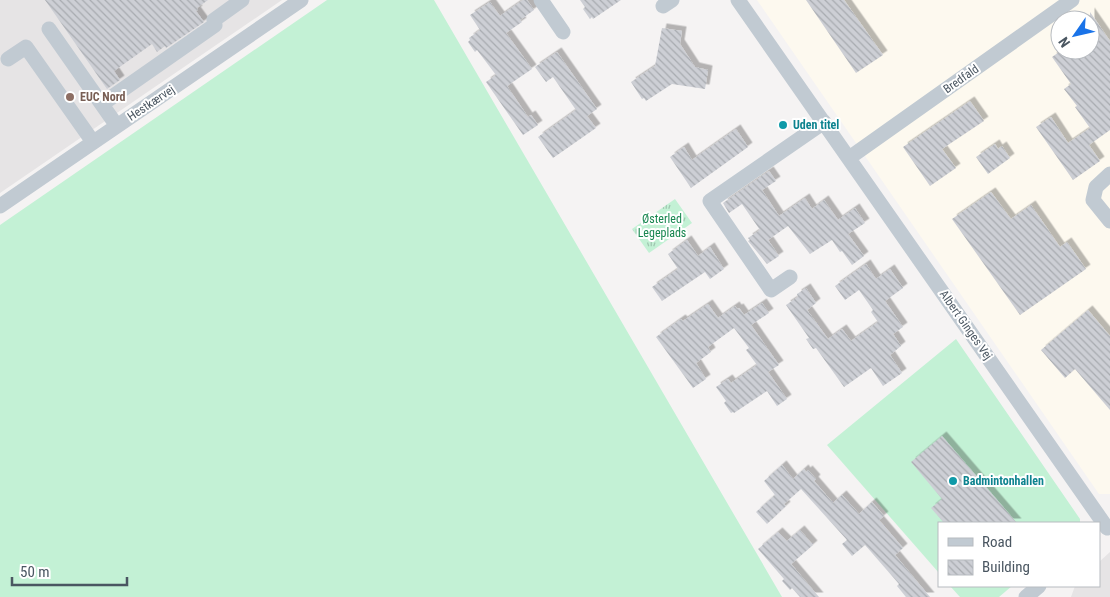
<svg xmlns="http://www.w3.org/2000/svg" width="1110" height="597" font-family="'Roboto Condensed',sans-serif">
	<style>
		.commercial { fill: #fdf9ef; fill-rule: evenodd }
		.education { fill: #e6e4e5 }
		.grass { fill: #c3f1d5 }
		.park { fill: url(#park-tufts) }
		.building { fill: url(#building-back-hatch); filter: url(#shadow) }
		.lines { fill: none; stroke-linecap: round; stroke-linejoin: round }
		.minor { stroke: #c1cad2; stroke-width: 15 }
		.education-dot { fill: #8d6e63; stroke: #fff; stroke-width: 2 }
		.culture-dot { fill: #0f9aa8; stroke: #fff; stroke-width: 2 }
		.labels { text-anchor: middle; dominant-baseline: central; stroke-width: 4; stroke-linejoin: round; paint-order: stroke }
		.street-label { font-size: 12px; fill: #4a5661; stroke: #fff }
		.education-label { font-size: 12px; font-weight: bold; fill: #785e54; stroke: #fff; text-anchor: start }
		.culture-label { font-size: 12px; font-weight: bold; fill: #0d838f; stroke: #fff; text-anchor: start }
		.park-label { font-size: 12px; fill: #17864f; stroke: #fff }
	</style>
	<defs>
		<pattern id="park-tufts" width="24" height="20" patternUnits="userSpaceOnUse" patternTransform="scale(1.25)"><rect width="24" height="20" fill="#c3f1d5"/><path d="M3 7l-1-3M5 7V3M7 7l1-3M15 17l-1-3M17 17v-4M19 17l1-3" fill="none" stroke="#a0c6b0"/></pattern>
		<pattern id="building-back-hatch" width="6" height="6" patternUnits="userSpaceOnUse" patternTransform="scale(1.25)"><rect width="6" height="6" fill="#cdcfd5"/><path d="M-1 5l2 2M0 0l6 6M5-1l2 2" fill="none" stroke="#a8abb0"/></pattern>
		<filter id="shadow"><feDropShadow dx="4.5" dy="-4.5" stdDeviation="0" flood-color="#0004"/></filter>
	</defs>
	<rect width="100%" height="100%" fill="#f5f3f3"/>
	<!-- commercial -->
	<path class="commercial" d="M757 0H1110V494H1099ZM1060 20H1090V50H1060Z"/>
	<!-- education -->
	<path class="education" d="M0 0H282L0 193Z
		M1110 552V597H1071L1075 586H1099V562Z"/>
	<!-- grass -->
	<path class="grass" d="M327 0H434L782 597H0V225Z
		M956 339 1080 519V523H939V573L827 445Z
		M950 586H1012L999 597H960Z"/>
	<!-- park -->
	<path class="park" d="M675 199 692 223 649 253 632 229Z"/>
	<!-- building -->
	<path class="building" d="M45 0H208L197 8 198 10 196 11 204 22 166 48 165 46 157 52 152 44 114 71 120 80 107 89Z
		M523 0H527L534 10 520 20 522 22 506 33 532 69 507 86 528 117 531 115 538 125 523 135 486 82 496 75 477 50 475 52 468 42 470 40 469 38 480 30 470 15 490 2 500 16Z
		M580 0H621L593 19 592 17 590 19 583 9 585 7Z
		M806 0H844L883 55 856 73Z
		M1090 12 1110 41V130L1089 145 1100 161 1073 180 1036 127 1051 117 1068 143 1090 128 1075 107 1077 106 1064 89 1071 84 1052 57 1062 50H1090Z
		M662 28 682 31 680 44 695 67 708 70 705 89 672 84 646 101 644 98 642 99 631 82 655 66Z
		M557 52 597 109 587 116 596 128 553 158 538 137 576 110 553 77 546 82 535 67Z
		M970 101 984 121 942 149 956 168 930 186 903 147Z
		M736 129 748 147 691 188 670 157 684 147 692 160Z
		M995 144 998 149 1002 146 1010 158 988 174 976 157Z
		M769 171 776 181 762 190 779 216 805 198 812 209 824 200 838 220 855 208 865 223 848 234 864 256 852 265 842 251 840 252 832 240 810 254 788 226 768 240 779 256 767 264 748 241 750 240 748 238 760 230 742 204 729 213 723 203Z
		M991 192 1011 219 1031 205 1060 247 1067 242 1086 269 1020 315 952 219Z
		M687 240 698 256 710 247 724 269 710 279 705 272 662 301 652 287 678 269 668 254Z
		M866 264 876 279 890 269 903 288 885 301 903 327 893 334 901 346 890 355 902 373 883 386 871 368 844 387 816 348 813 349 806 339 809 338 786 305 798 297 797 294 806 288 816 303 807 310 828 339 842 329 851 341 878 322 871 312 873 310 859 290 845 300 835 286Z
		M762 303 769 313 751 325 779 365 768 372 787 399 777 406 767 391 734 413 733 412 731 413 724 403 726 401 716 387 728 379 731 383 757 365 746 350 749 348 734 328 708 347 711 352 696 363 706 379 693 388 656 337 681 319 683 321 708 304 718 318 735 306 737 309 739 308 744 315Z
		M1088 310 1110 336V410L1075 369 1065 378 1041 350Z
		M942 436 1017 523H944L931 508 942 499 911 462Z
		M782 465 793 479 804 469 806 472 808 470 816 479 814 481 833 503 842 495 859 514 872 502 884 516 879 520 903 548 895 555 930 597H906L897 586 899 584 865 545 852 556 842 544 847 540 801 489 784 504 786 506 767 524 756 512 775 495 764 481Z
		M800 530 813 545 791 564 819 597H800L792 588 790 590 782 581 784 579 758 549 778 532 787 541Z"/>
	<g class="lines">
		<!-- minor -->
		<path class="minor" d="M541 0 563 32
			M738 0 1107 528
			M663 6 672 0
			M49 29 117 126
			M8 59 26 47 93 142
			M102 104 215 25 214 20 242 0
			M849 158 1072 0
			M1110 174 1096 187 1093 200 1110 221
			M0 206 301 0
			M790 277 771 290 710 201 824 122
			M1026 597 1039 586"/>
	</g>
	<!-- markers -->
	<circle class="education-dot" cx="70" cy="97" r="5"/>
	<g class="culture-dot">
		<circle cx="783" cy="125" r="5"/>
		<circle cx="953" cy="481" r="5"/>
	</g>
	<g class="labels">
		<!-- street labels -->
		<g class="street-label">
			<text transform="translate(961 79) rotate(-35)">Bredfald</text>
			<text transform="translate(151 103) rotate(-34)">Hestkærvej</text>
			<text transform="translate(966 325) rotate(55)">Albert Ginges Vej</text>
		</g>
		<!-- education labels -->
		<g class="education-label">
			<text x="80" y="97">EUC Nord</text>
		</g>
		<!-- culture labels -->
		<g class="culture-label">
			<text x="793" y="125">Uden titel</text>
			<text x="963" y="481">Badmintonhallen</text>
		</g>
		<!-- park labels -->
		<g class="park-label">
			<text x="662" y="219">Østerled<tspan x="662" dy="14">Legeplads</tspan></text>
		</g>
	</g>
	<!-- legend -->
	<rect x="938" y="522" width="162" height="65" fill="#ffffff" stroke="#b7bbc0"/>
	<rect x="948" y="538" width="25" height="8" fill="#c1cad2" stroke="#b7bbc0"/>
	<text x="982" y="547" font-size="15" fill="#4a5661">Road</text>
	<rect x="948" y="560" width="25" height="15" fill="url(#building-back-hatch)" stroke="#b7bbc0"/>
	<text x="982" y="572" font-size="15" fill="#4a5661">Building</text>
	<!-- north arrow -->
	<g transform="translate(1075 35) rotate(236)"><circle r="24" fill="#ffffff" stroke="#b7bbc0"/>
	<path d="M0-4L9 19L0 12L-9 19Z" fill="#1a73e8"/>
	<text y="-8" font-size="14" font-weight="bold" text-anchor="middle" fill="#4a5661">N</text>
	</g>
	<!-- scale -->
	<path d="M12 577v8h115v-8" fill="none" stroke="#4a5661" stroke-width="2.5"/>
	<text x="20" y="577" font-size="15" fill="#4a5661" stroke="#ffffff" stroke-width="4" paint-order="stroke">50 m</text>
</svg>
